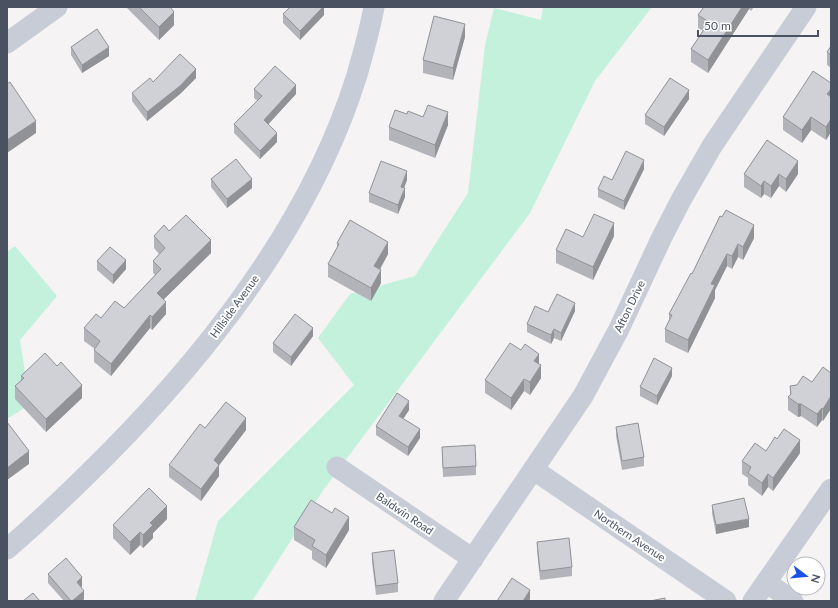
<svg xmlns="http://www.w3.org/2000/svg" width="838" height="608" font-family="Lato,sans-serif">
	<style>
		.green { fill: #c3f1dc }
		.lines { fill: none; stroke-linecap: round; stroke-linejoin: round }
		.minor { stroke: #c7ccd7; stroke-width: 21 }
		.wall { fill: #b2b4b9 }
		.shaded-wall { fill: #919296 }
		.building { fill: #cfd1d7; stroke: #919296 }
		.labels { text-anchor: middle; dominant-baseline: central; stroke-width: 4; stroke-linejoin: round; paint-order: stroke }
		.street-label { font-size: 11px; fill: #4a5261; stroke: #fff }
	</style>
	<rect width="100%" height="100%" fill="#f5f3f3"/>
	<!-- green -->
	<path class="green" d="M543 7H652L595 81 530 213 324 489 252 601H195L218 521 354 385 318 338 350 294 415 276 468 193 485 45 494 8 541 20Z
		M15 246 57 296 20 340 30 404 7 419V252Z"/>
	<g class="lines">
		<!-- minor -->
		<path class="minor" d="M7 43 57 7
			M337 467 473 559
			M534 470 726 601
			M7 549C42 519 75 487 107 455 213 348 312 220 357 75 363 53 370 30 374 7
			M766 582 793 601
			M444 601 583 396 619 329 661 239 681 200 712 146 806 7
			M753 601 831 489"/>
	</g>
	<!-- wall -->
	<path class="wall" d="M127 7H170L174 25 159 40 127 8Z
		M324 7V15L300 40 283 23V14Z
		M704 7H754L751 11 749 9 708 73 691 62V49L703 31 698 28V15Z
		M465 37 453 80 423 73V60Z
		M831 46V68L827 65V52Z
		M71 47 109 56 82 73 71 55Z
		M196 78 180 94 147 121 132 101V93L153 82Z
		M831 83V132L826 140 811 130 802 143 783 130V117Z
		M254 89 296 94 268 124 277 142 260 159 234 133V124L258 101 254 98Z
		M689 99 664 136 645 124V115Z
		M407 114 448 125 435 158 389 140V127Z
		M767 140 798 174 786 192 779 186 771 198 764 194 761 198 744 187V174Z
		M644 169 624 210 598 197V189L612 180Z
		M211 179 252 188 227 208 211 187Z
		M407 180 404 188 405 197 398 214 369 202V193Z
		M720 216 754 238 743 260 738 257 732 269 727 266 715 290V298L688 353 665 342V329L669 320V314L692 274Z
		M169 231 211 253 164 299 166 314 152 330 150 328 111 376 94 362V350L95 349 84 341V328L101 318 124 308 155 275 153 273V261L159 254 154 248V236Z
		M614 236 593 280 556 263V250L583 237Z
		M337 243 388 254 380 270 381 283 371 301 328 277V264L337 248Z
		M97 261 126 269 113 284 97 270Z
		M575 311 561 341 554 338 551 344 527 332V324L548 312Z
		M313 336 291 366 273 352V343Z
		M539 364 541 378 530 395 524 391 511 410 485 393V380Z
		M831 373 823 421 822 420 817 427 801 416 798 417 788 410V397L790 396V386L812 382Z
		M21 376 82 398 46 432 15 399V386L21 380Z
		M672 376 657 405 640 396V387Z
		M409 410 403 419 420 438 408 456 376 435V426Z
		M616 427 644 457V466L622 470 616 436Z
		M205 428 246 430 219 465V476L201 501 169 477V465Z
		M442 447 476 466V475L443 477Z
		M766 451 800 453 773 491 768 487 762 496 748 485V478L742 474V461Z
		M712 505 749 527 716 534 712 513Z
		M167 519 153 533V538L143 548 140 545 130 555 113 538V525Z
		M294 527 349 530 326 568 312 559V551L294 540Z
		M537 542 572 567V576L540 580 537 551Z
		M372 553 398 583V592L376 595 372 562Z
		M48 574 82 586 81 587 84 599 82 601H64L48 583Z"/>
	<!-- shaded-wall -->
	<path class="shaded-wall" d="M323 7H324V15L300 40V31Z
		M742 7H749V9L708 73V60Z
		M174 12V25L159 40V27Z
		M465 24V37L453 80V68Z
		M109 47V56L82 73V65Z
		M196 69V78L180 94 147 121V112Z
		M296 85V94L264 129V120Z
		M831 89V102L827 94Z
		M689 90V99L664 136V127Z
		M448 112V125L435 158V145Z
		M811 117V130L802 143V130Z
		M831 119V132L826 140V127Z
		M36 121V133L7 153V140Z
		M277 133V142L260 159V151Z
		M644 160V169L624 210V201Z
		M798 161V174L786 192V179Z
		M407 171V180L401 195V187Z
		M779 174V186L771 198V186Z
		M252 179V188L227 208V199Z
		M764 181V194L761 198V186Z
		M405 188V197L398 214V205Z
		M614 223V236L593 280V267Z
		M754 225V238L743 260V247Z
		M211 240V253L157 306V293Z
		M388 242V254L374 279V266Z
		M738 244V257L732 269V256Z
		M727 254V266L715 290V298L688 353V340L711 284Z
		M126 260V269L113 284V275Z
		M381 270V283L371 301V288Z
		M166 302V314L152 330V317Z
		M575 303V311L561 341V333Z
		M150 315V328L111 376V364Z
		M313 328V336L291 366V357Z
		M554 329V338L551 344V335Z
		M539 354V366L534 361Z
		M541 365V378L530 395V382Z
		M672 368V376L657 405V396Z
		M524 379V391L511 410V398Z
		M82 385V398L46 432V419Z
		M831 396V409L823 421V409Z
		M409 401V410L399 425V416Z
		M798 404H801V416L798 417Z
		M822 408V420L817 427V414Z
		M246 418V430L214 472V460Z
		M420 429V438L408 456V447Z
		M800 440V453L773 491V478Z
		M29 451V464L7 480V468Z
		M219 465V476L201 501V489Z
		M768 474V487L762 496V483Z
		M167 506V519L153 533V538L143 548V535L150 523Z
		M349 517V530L326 568V555Z
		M749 519V527L716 534V525Z
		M140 532V545L130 555V542Z
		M82 577V586L77 591V582Z
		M530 590V599L529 601H523Z
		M84 591V599L82 601H72Z"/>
	<!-- building -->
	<path class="building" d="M139 7H170L174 12 159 27Z
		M290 7H323L300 31 283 14Z
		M704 7H742L708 60 691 49 709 22 698 15Z
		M434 16 465 24 453 68 423 60Z
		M97 29 109 47 82 65 71 47Z
		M831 46V55L827 52Z
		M180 54 196 69 180 86 147 112 132 93 150 78 153 82Z
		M275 66 296 85 264 120 277 133 260 151 234 124 262 96 254 89Z
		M813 71 831 83V89L827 94 831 97V119L826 127 811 117 802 130 783 117Z
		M670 78 689 90 664 127 645 115Z
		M10 82 36 121 7 140V84Z
		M428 105 448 112 435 145 389 127 395 110 407 114 408 111 423 117Z
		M767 140 798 161 786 179 779 174 771 186 764 181 761 186 744 174Z
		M626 151 644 160 624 201 598 189 604 176 612 180Z
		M236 159 252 179 227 199 211 179Z
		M381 161 407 171 401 187 405 188 398 205 369 193Z
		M726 210 754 225 743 247 738 244 732 256 727 254 711 284 715 285 688 340 665 329 672 315 669 314 691 273 692 274 720 216 722 217Z
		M594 214 614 223 593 267 556 250 566 229 583 237Z
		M186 215 211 240 157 293 166 302 152 317 150 315 111 364 94 350 100 341 84 328 96 314 101 318 115 301 124 308 161 269 153 261 165 248 154 236 164 225 169 231Z
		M350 220 388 242 374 266 381 270 371 288 328 264 339 244 337 243Z
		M110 247 126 260 113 275 97 261Z
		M557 294 575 303 561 333 554 329 551 335 527 324 535 306 548 312Z
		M295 314 313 328 291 357 273 343Z
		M510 343 521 350 525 344 539 354 534 361 541 365 530 382 524 379 511 398 485 380Z
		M45 353 57 366 61 362 82 385 46 419 15 386 24 378 21 376Z
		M654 358 672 368 657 396 640 387Z
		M823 367 831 373V396L823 409 822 408 817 414 801 404H798L788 397 791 394 790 386 797 385 803 376 812 382Z
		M397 393 409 401 399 416 420 429 408 447 376 426Z
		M226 402 246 418 214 460 219 465 201 489 169 465 200 424 205 428Z
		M7 422 29 451 7 468Z
		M638 423 644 457 622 461 616 427Z
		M784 429 800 440 773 478 768 474 762 483 748 473 751 467 742 461 755 443 766 451 775 437 777 439Z
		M475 445 476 466 443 468 442 447Z
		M149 488 167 506 150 523 153 525 143 535 140 532 130 542 113 525Z
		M744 498 749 519 716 525 712 505Z
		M311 500 332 513 335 508 349 517 326 555 312 546 315 540 294 527Z
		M569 538 572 567 540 571 537 542Z
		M394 550 398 583 376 586 372 553Z
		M66 558 82 577 77 582 84 591 72 601H71L48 574Z
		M512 578 530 590 523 601H497Z
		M33 593 40 601H23Z
		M665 598V601H650Z"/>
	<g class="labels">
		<!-- street labels -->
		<g class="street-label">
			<text transform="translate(234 306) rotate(-54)">Hillside Avenue</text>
			<text transform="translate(629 306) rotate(-64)">Afton Drive</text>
			<text transform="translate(405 513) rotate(34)">Baldwin Road</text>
			<text transform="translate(630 535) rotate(34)">Northern Avenue</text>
		</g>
	</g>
	<!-- border -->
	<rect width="838" height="608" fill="none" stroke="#4a5261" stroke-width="16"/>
	<!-- north arrow -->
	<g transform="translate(806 576) rotate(106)"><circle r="19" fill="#ffffff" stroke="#b7bac0"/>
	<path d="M0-3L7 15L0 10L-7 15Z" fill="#1a52e8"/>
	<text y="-6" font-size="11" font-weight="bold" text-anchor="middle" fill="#4a5261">N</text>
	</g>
	<!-- scale -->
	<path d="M698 30v6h120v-6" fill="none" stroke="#4a5261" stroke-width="2"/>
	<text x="704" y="30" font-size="12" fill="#4a5261" stroke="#ffffff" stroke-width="3" paint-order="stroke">50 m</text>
</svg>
